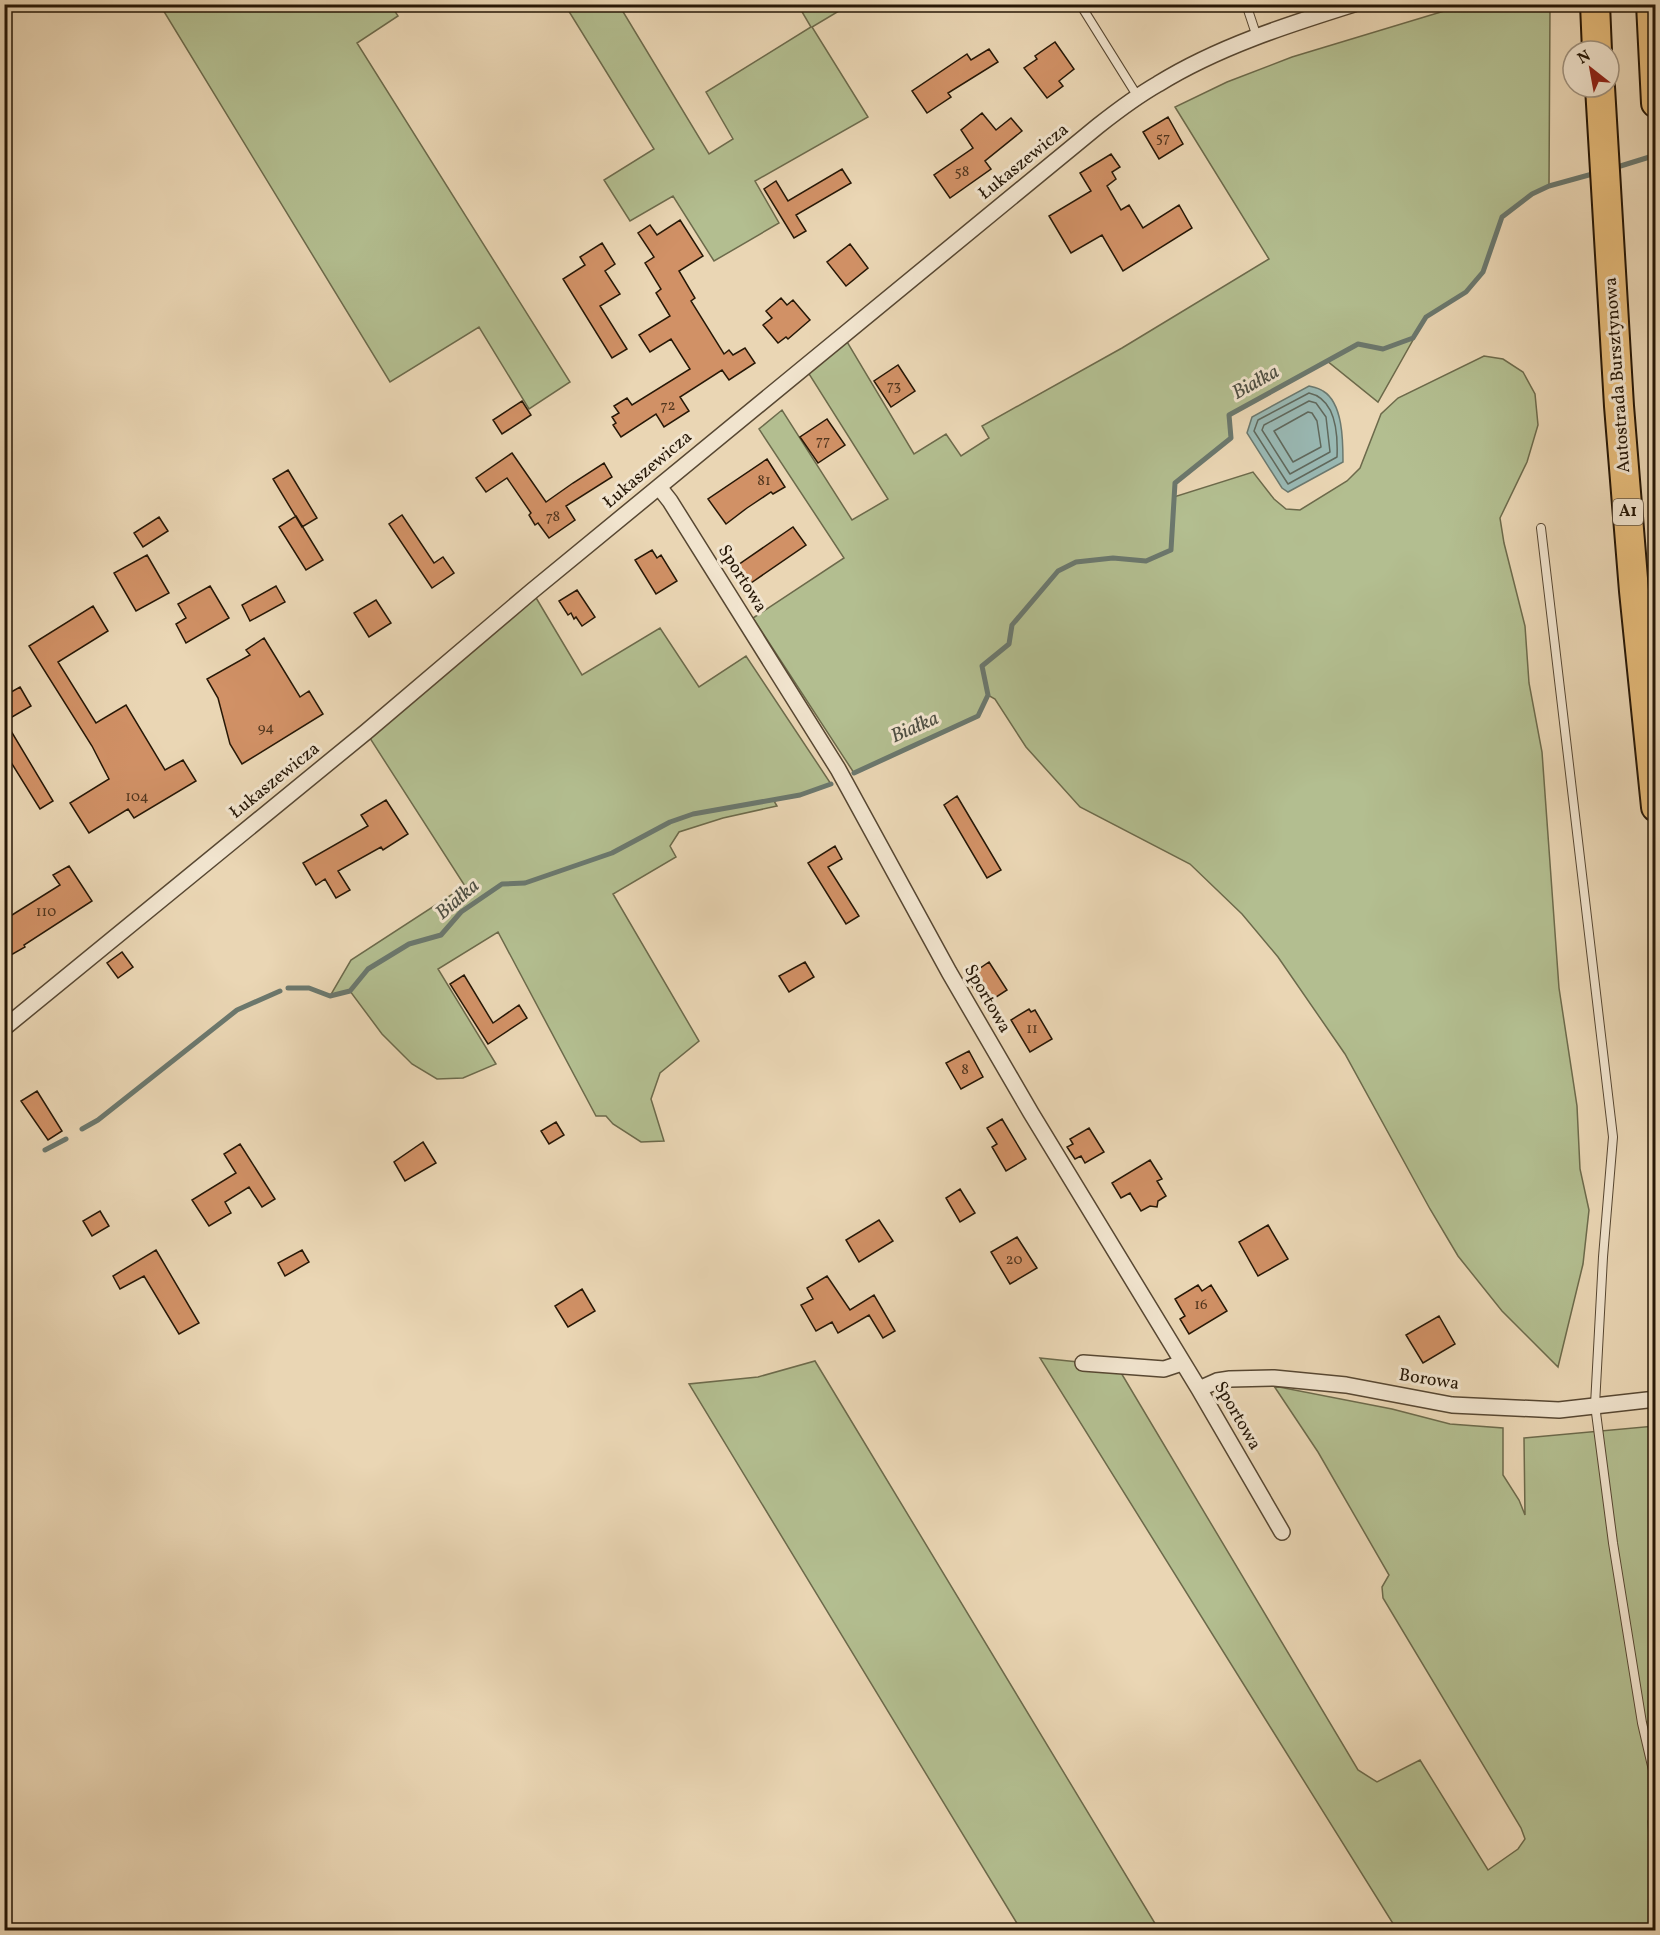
<svg xmlns="http://www.w3.org/2000/svg" width="1660" height="1935" font-family="Vollkorn,serif">
	<style>
		.green { fill: #b3be90; stroke: #6c6a4b; stroke-width: 1.5 }
		.water { fill: #99b8b3; stroke: #6b786e; stroke-width: 1.5 }
		.lines { fill: none; stroke-linecap: round; stroke-linejoin: round }
		.shore { stroke: #60685c; stroke-width: 1.5 }
		.stream { stroke: #6b786e; stroke-width: 5 }
		.building { fill: #d19166; stroke: #261706; stroke-width: 1.5 }
		.service-casing { stroke: #574732; stroke-width: 10 }
		.minor-casing { stroke: #574732; stroke-width: 18 }
		.motorway-casing { stroke: #261706; stroke-width: 32 }
		.service { stroke: #f1e4ce; stroke-width: 8 }
		.minor { stroke: #f1e4ce; stroke-width: 15 }
		.motorway { stroke: #e5bb7a; stroke-width: 28 }
		.labels { text-anchor: middle; dominant-baseline: central; stroke-width: 6; stroke-linejoin: round; paint-order: stroke }
		.number-label { font-size: 15px; fill: #51361e }
		.shield { fill: #f1e4ce; stroke: #635442; stroke-width: 1.5 }
		.shield-label { font-size: 16px; font-weight: bold; fill: #261706 }
		.street-label { font-size: 18px; fill: #261706; stroke: #f1e4ce }
		.water-label { font-size: 20px; font-style: italic; fill: #4e4f43; stroke: #f1e4ce }
	</style>
	<rect width="100%" height="100%" fill="#ead6b4"/>
	<filter id="stains"><feTurbulence type="fractalNoise" baseFrequency=".00333" numOctaves="4"/><feColorMatrix values="0 0 0 0 .2 0 0 0 0 .09 0 0 0 0 .02 0 0 0 .5 -.17"/></filter>
	<radialGradient id="worn" r=".72"><stop offset=".6" stop-color="#630" stop-opacity="0"/><stop offset="1" stop-color="#630" stop-opacity=".3"/></radialGradient>
	<!-- green -->
	<path class="green" d="M160 5H391L398 16 357 43 570 382 529 409 479 327 390 382Z
		M565 5H619L709 154 733 139 706 92 811 27 798 5H849L812 27 868 117 755 181 779 223 714 261 673 196 630 221 604 180 654 149Z
		M1464 5H1550L1549 186 1532 194 1503 217 1483 272 1466 292 1426 317 1378 402 1327 361 1230 415 1231 438 1175 482 1174 497 1253 472 1274 499 1286 509 1300 510 1347 481 1360 468 1381 414 1398 398 1484 356 1503 359 1523 372 1535 394 1538 425 1527 462 1500 518 1504 543 1525 626 1529 683 1542 752 1559 988 1577 1106 1580 1169 1589 1210 1583 1264 1558 1367 1502 1311 1458 1256 1430 1209 1345 1054 1278 957 1242 914 1190 864 1080 807 1026 747 995 699 988 695 978 716 854 773 753 618 844 558 759 429 782 410 852 520 888 499 804 366 843 335 914 454 946 434 961 456 989 438 982 426 1122 348 1269 259 1175 107 1227 82 1292 57Z
		M532 591 582 675 660 628 699 687 746 656 831 784 800 795 774 801 777 806 723 818 679 832 670 846 676 857 613 894 699 1041 660 1073 651 1099 664 1141 641 1142 613 1124 606 1116H596L498 932 438 969 496 1064 463 1078 437 1079 412 1064 382 1034 350 991 330 996 351 960 465 886 366 732Z
		M1040 1358 1117 1366 1358 1770 1377 1782 1420 1760 1488 1870 1518 1849 1525 1839 1521 1828 1383 1598 1382 1587 1389 1575 1318 1452 1274 1386 1392 1409 1450 1424 1503 1428V1475L1519 1500 1525 1515 1524 1438 1655 1426 1656 1810 1648 1821 1655 1930H1397Z
		M815 1361 1159 1930H1021L689 1384 758 1377Z"/>
	<!-- water -->
	<path class="water" d="M1309 386C1313 387 1319 388 1323 391 1343 403 1343 441 1343 462L1288 492 1282 488 1247 433 1252 417Z"/>
	<g class="lines">
		<!-- shore -->
		<path class="shore" d="M1309 393C1336 399 1338 434 1337 457L1288 484 1254 431 1258 420Z
			M1309 401 1316 403 1326 417 1330 452 1290 474 1262 430 1264 425Z
			M1308 412 1312 413 1317 421 1321 447 1293 462 1274 431Z"/>
		<!-- stream -->
		<path class="stream" d="M1614 168 1656 155
			M854 773 978 716 988 695 982 666 1009 644 1012 625 1058 571 1076 562 1113 558 1146 561 1171 550 1175 483 1231 438 1229 415 1358 344 1383 349 1413 338 1426 317 1466 292 1483 272 1502 217 1532 194 1549 186 1596 173
			M288 988H309L330 996 350 991 368 969 409 944 441 935 461 912 502 884 525 883 612 853 670 822 693 814 800 795 831 784
			M82 1129 98 1120 237 1010 280 991
			M45 1150 66 1139"/>
	</g>
	<!-- building -->
	<path class="building" d="M1055 42 1074 69 1059 81 1063 86 1047 98 1024 68 1037 59 1035 56Z
		M989 49 998 62 948 93 951 97 927 113 912 91 967 54 971 60Z
		M982 113 996 130 1011 118 1022 131 985 161 991 169 950 198 934 175 973 148 961 130Z
		M1168 117 1183 144 1159 159 1143 132Z
		M1111 154 1120 167 1112 172 1116 179 1107 186 1121 210 1129 205 1143 228 1179 205 1192 228 1123 271 1102 235 1071 253 1049 216 1091 191 1080 173Z
		M842 169 851 183 796 215 806 231 794 238 764 189 776 181 788 201Z
		M680 220 703 256 679 271 695 298 691 301 724 354 729 350 733 355 745 348 755 363 729 380 722 370 680 397 689 411 664 427 656 414 621 437 613 425 616 423 612 417 619 413 614 406 627 398 632 405 690 369 671 339 650 352 639 335 670 316 656 293 661 289 645 263 654 257 638 233 650 225 657 235Z
		M602 243 615 264 605 271 620 294 600 306 627 349 612 358 563 279 585 265 580 257Z
		M850 244 868 268 846 286 827 262Z
		M781 298 787 305 793 300 810 320 788 339 786 337 778 343 763 325 772 318 766 311Z
		M898 365 915 391 891 407 874 381Z
		M522 401 531 415 502 434 493 420Z
		M827 419 845 445 818 463 800 437Z
		M512 453 546 502 573 483 604 463 612 477 566 506 575 520 549 538 538 523 535 525 529 515 531 513 507 478 486 492 476 478Z
		M767 459 785 487 773 494 771 492 747 508 726 524 708 499Z
		M288 470 317 518 302 527 273 479Z
		M402 515 434 563 443 557 454 573 432 588 389 524Z
		M296 516 323 560 306 570 279 527Z
		M159 517 168 531 143 547 134 533Z
		M793 527 806 545 751 583 738 565Z
		M652 550 657 558 661 555 677 581 656 594 635 560Z
		M147 555 169 593 136 611 114 573Z
		M210 586 229 618 186 643 176 624 186 618 178 604Z
		M276 586 285 602 250 621 242 605Z
		M577 590 595 617 582 626 576 617 574 619 571 613 568 615 559 601Z
		M376 600 391 623 369 637 354 613Z
		M93 606 108 631 58 662 96 723 126 705 165 770 183 760 196 781 134 818 128 809 89 833 70 803 109 779 92 746 29 646Z
		M264 638 300 697 309 691 323 714 242 764 230 744 218 698 207 679 250 655 246 650Z
		M20 687 31 706 5 721 53 801 40 809 4 751V696Z
		M957 796 1001 870 987 878 944 805Z
		M386 800 408 834 383 850 381 847 338 871 350 890 336 898 325 879 316 885 303 863 368 826 361 815Z
		M835 846 842 859 828 867 859 916 846 924 808 863Z
		M69 866 92 901 24 945 25 947 4 959V920L60 885 53 875Z
		M122 952 133 967 118 978 107 963Z
		M805 962 814 977 789 992 779 976Z
		M989 962 1007 990 984 1005 972 986 982 980 976 971Z
		M464 975 493 1023 519 1005 527 1018 488 1044 450 984Z
		M1029 1009 1031 1012 1035 1010 1052 1039 1030 1052 1011 1020Z
		M969 1051 983 1077 961 1089 946 1063Z
		M37 1091 62 1131 48 1140 21 1101Z
		M1002 1119 1026 1159 1006 1171 992 1147 997 1144 987 1128Z
		M556 1122 564 1135 549 1144 541 1131Z
		M1089 1128 1104 1152 1085 1163 1081 1156 1075 1159 1067 1147 1073 1144 1070 1139Z
		M423 1142 436 1163 405 1181 394 1162Z
		M240 1144 275 1199 262 1207 249 1187 225 1202 231 1213 209 1226 192 1200 236 1173 224 1154Z
		M1150 1160 1162 1179 1157 1181 1166 1196 1158 1201 1157 1207 1150 1206 1141 1211 1130 1193 1121 1198 1112 1183Z
		M960 1189 975 1213 960 1222 946 1198Z
		M100 1211 109 1226 92 1236 83 1221Z
		M879 1220 893 1241 859 1262 846 1240Z
		M1268 1225 1288 1259 1258 1276 1239 1242Z
		M1017 1237 1037 1268 1010 1284 991 1252Z
		M156 1250 199 1323 179 1334 144 1276 120 1289 113 1276Z
		M302 1250 309 1262 285 1276 278 1263Z
		M827 1276 850 1310 874 1295 895 1331 883 1338 869 1315 838 1333 832 1322 816 1331 801 1305 813 1299 807 1288Z
		M1198 1285 1202 1291 1211 1285 1227 1311 1189 1334 1180 1319 1185 1316 1175 1299Z
		M582 1289 595 1311 568 1327 555 1306Z
		M1439 1316 1455 1344 1423 1363 1406 1335Z"/>
	<g class="lines">
		<!-- service casing -->
		<g class="service-casing">
			<path id="service" d="M1080 4 1138 97
				M1246 4 1257 37
				M1541 528 1613 1137 1603 1257 1595 1405 1613 1543 1642 1723 1656 1783"/>
		</g>
		<!-- minor casing -->
		<g class="minor-casing">
			<path id="minor" d="M659 487 670 501 838 769 949 972 1031 1113 1199 1389 1282 1532
				M4 1028 366 732 532 591 1098 126C1117 111 1137 96 1158 84 1218 47 1287 25 1354 4
				M1083 1363 1164 1369 1182 1363
				M1199 1389 1217 1381 1230 1379 1274 1378 1346 1385 1452 1405 1559 1410 1656 1399"/>
		</g>
		<!-- motorway casing -->
		<g class="motorway-casing">
			<path id="motorway" d="M1595 4 1597 51
				M1651 4 1656 103
				M1600 87 1619 406 1634 591 1656 807"/>
		</g>
		<!-- service -->
		<use href="#service" class="service"/>
		<!-- minor -->
		<use href="#minor" class="minor"/>
		<!-- motorway -->
		<use href="#motorway" class="motorway"/>
	</g>
	<g class="labels">
		<!-- number labels -->
		<g class="number-label">
			<text x="1163" y="138">57</text>
			<text x="962" y="172">58</text>
			<text x="894" y="386">73</text>
			<text x="668" y="406">72</text>
			<text x="823" y="441">77</text>
			<text x="764" y="481">81</text>
			<text x="553" y="517">78</text>
			<text x="266" y="728">94</text>
			<text x="137" y="797">104</text>
			<text x="46" y="912">110</text>
			<text x="1032" y="1029">11</text>
			<text x="965" y="1070">8</text>
			<text x="1014" y="1260">20</text>
			<text x="1201" y="1305">16</text>
		</g>
		<!-- shield labels -->
		<rect class="shield" x="1613" y="499" width="30" height="26" rx="4.5"/>
		<g class="shield-label">
			<text x="1628" y="512">A1</text>
		</g>
		<!-- street labels -->
		<g class="street-label">
			<text transform="translate(1024 162) rotate(-39)">Łukaszewicza</text>
			<text transform="translate(1618 375) rotate(-94)">Autostrada Bursztynowa</text>
			<text transform="translate(648 470) rotate(-40)">Łukaszewicza</text>
			<text transform="translate(742 579) rotate(58)">Sportowa</text>
			<text transform="translate(275 781) rotate(-39)">Łukaszewicza</text>
			<text transform="translate(987 999) rotate(60)">Sportowa</text>
			<text transform="translate(1429 1380) rotate(9)">Borowa</text>
			<text transform="translate(1237 1416) rotate(60)">Sportowa</text>
		</g>
		<!-- water labels -->
		<g class="water-label">
			<text transform="translate(1256 383) rotate(-29)">Białka</text>
			<text transform="translate(915 728) rotate(-24)">Białka</text>
			<text transform="translate(458 900) rotate(-41)">Białka</text>
		</g>
	</g>
	<!-- margin -->
	<rect width="1660" height="1935" fill="none" stroke="#ead6b4" stroke-width="24"/>
	<rect x="6" y="6" width="1648" height="1923" fill="none" stroke="#261706" stroke-width="3"/>
	<rect x="12" y="12" width="1636" height="1911" fill="none" stroke="#261706" stroke-width="1.5"/>
	<!-- north arrow -->
	<g transform="translate(1591 69) rotate(329)"><circle r="28" fill="#f1e4ce" stroke="#a0927e" stroke-width="1.5"/>
	<path d="M0-4.5L10 22L0 15L-10 22Z" fill="#8f2418"/>
	<text y="-9" font-size="16" font-weight="bold" text-anchor="middle" fill="#261706">N</text>
	</g>
	<rect width="100%" height="100%" filter="url(#stains)"/>
	<rect width="100%" height="100%" fill="url(#worn)"/>
</svg>
